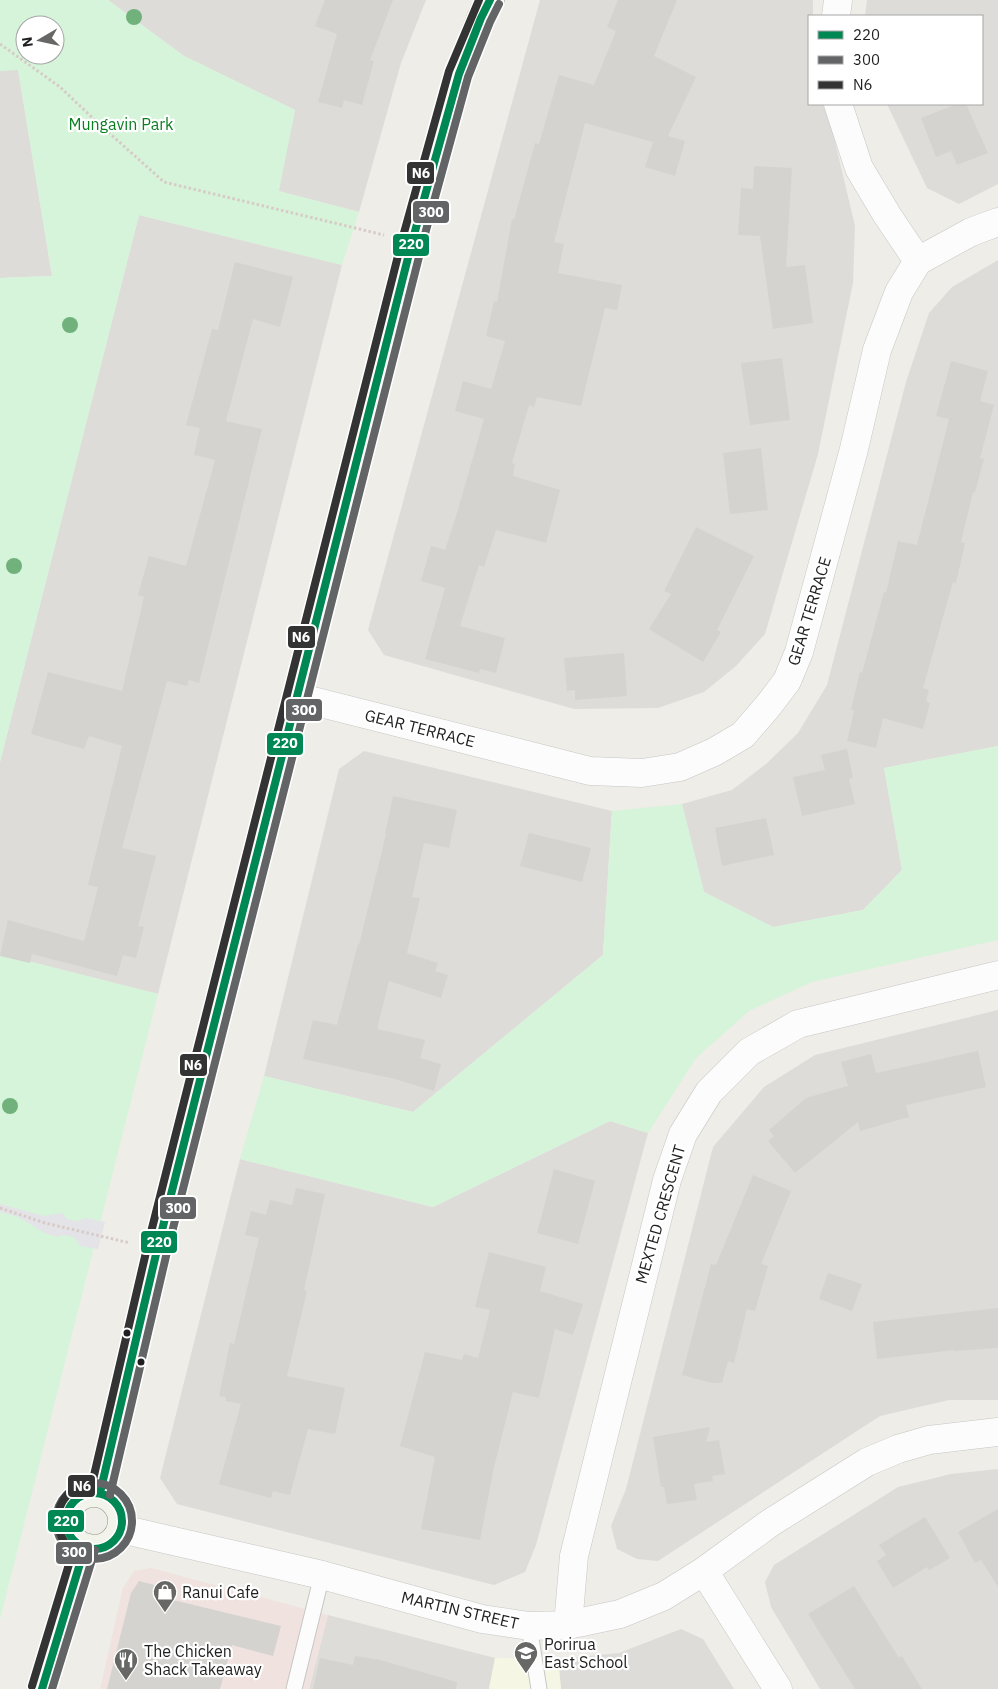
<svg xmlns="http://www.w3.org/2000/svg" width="998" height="1689" font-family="'IBM Plex Sans',sans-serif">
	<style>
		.residential { fill: #dddcd9 }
		.commercial { fill: #f0e2de }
		.education { fill: #f5f7e4 }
		.park { fill: #d6f4da; fill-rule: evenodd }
		.plaza { fill: #e4e3e7 }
		.building { fill: #d5d3cf }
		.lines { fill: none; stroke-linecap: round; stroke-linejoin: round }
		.lane-casing { stroke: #c6c6c4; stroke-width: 17 }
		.street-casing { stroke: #c6c6c4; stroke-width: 29 }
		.secondary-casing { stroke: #949880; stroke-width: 29 }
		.path { stroke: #d7cbc7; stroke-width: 3; stroke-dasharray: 2.5 2.5; stroke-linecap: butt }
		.lane { stroke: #fcfcfc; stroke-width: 15 }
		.street { stroke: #fcfcfc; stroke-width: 28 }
		.secondary { stroke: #f2f4eb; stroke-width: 28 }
		.bus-1-casing { stroke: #fff; stroke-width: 11 }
		.bus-2-casing { stroke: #fff; stroke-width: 11 }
		.bus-3-casing { stroke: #fff; stroke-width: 11 }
		.bus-1 { stroke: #008854; stroke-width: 8 }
		.bus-2 { stroke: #636466; stroke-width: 8 }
		.bus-3 { stroke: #333; stroke-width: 8 }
		.tree { fill: #71b17c }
		.bus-dot { fill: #1f1f1f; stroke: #fff; stroke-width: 2 }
		.labels { text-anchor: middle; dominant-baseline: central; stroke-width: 4.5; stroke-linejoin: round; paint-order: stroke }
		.park-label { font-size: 16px; fill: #0b8023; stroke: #fff }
		.street-label { font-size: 16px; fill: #1f1f1f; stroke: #fff }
		.poi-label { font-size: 16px; fill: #1f1f1f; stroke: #fff; text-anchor: start }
		.line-badge { stroke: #fff; stroke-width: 2 }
		.badge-label { font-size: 14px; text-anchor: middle; font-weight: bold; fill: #fff }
	</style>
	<rect width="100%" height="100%" fill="#eeede8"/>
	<!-- residential -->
	<path class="residential" d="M108 0H426L401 63 359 212 278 191 295 110 184 56Z
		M540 0H813V16H809V104H826L855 226 853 283 818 454 765 634 736 666 704 692 658 708 574 709 384 655 368 630Z
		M867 0H998V184L959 204 927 188 887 104H982V16H865Z
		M18 69 52 276 0 278V71Z
		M139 215 342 265 158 994 0 954V762Z
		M998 260V746L884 768 902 870 863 910 773 927 704 892 682 804 732 790 766 764 798 733 827 685 906 382 929 313 952 287Z
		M364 751 612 811 603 955 413 1112 264 1076 339 769Z
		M998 1010V1400H949L880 1416 658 1561 637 1559 617 1549 611 1526 626 1489 713 1147 764 1087 815 1055Z
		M610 1121 648 1133 536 1545 525 1572 494 1585 177 1504 160 1478 240 1159 433 1207Z
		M998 1469V1689H820L771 1607 765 1582 774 1565 898 1487 951 1474Z
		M328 1615 495 1658 489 1689H309Z
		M681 1629 703 1639 734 1689H561L558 1659 619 1653Z"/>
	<!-- commercial -->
	<path class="commercial" d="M151 1568 328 1615 309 1689H100L123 1588 134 1571Z"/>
	<!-- education -->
	<path class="education" d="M495 1658 558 1659 561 1689H489Z"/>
	<!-- park -->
	<path class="park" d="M0 0H108L184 56 295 110 279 191 359 212 342 265 139 215 0 762V278L52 276 18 70 0 71ZM25 25H55V55H25Z
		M998 746V940L812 982 749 1011 696 1058 648 1133 610 1121 433 1207 240 1159 264 1076 413 1112 603 955 612 811 682 804 704 892 773 927 863 910 902 870 884 768Z
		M0 954 158 994 0 1619Z"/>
	<!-- plaza -->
	<path class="plaza" d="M0 1204 44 1216 62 1213 67 1219 77 1221 86 1218 105 1222 98 1249 80 1246 74 1237 63 1235 57 1237 45 1233 18 1217 0 1212Z"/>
	<!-- building -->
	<path class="building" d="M325 0H393L370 60 374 61 362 105 344 100 342 108 318 102 337 34 315 26Z
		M618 0H677L654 56 696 77 668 136 685 141 675 176 645 167 653 142 585 123 554 242 564 244 558 273 622 285 617 310 605 308 581 406 537 397 534 407 529 405 512 463 515 464 513 476 560 490 546 543 496 530 484 567 479 565 460 626 505 638 496 673 480 669 479 673 425 659 445 588 421 581 431 546 445 550 457 513 484 419 455 411 463 381 491 389 505 341 486 336 494 301 497 302 512 219 514 220 535 143 539 144 559 75 594 85 616 31 607 27Z
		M957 104H966L988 153 957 165 951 151 936 157 921 118Z
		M754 166 792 168 786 267 805 265 813 323 773 329 760 236 738 235 741 188 753 189Z
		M235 262 293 277 280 327 253 319 226 421 262 429 199 683 189 680 187 686 167 681 122 848 156 856 138 926 144 927 136 958 123 955 117 976 32 954 30 963 0 956 8 920 84 941 98 887 88 885 122 746 89 736 84 749 31 734 48 672 122 691 144 597 138 595 149 556 186 566 215 460 194 455 200 428 186 425 212 329 218 330Z
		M782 358 790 420 750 425 741 363Z
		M951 361 988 371 980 401 994 405 980 458 984 459 975 492H973L961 542 965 543 956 583 953 582 923 688 929 690 926 701 930 703 923 729 883 718 876 748 847 741 854 711 851 709 860 672 862 673 884 592 886 593 898 541 917 545 949 419 936 416Z
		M761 448 768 510 730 514 723 453Z
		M696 527 754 556 717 630 721 632 703 662 649 629 671 594 664 591Z
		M624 653 627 696 575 700V690L567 691 564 658Z
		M847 749 853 778 849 779 855 804 802 816 793 777 825 770 821 755Z
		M393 796 457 810 449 848 424 843 412 897 420 898 407 953 438 963 435 971 448 975 441 998 389 981 377 1029 425 1040 420 1058 441 1064 434 1091 395 1079 303 1059 313 1020 337 1025 358 944 359 945 386 834H385Z
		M766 818 774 855 722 866 715 828Z
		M529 833 591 848 582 882 520 866Z
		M978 1051 986 1087 906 1105 909 1117 860 1131 858 1122 795 1173 768 1141 774 1136 769 1130 806 1098 848 1086 841 1062 871 1054 876 1073Z
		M554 1169 595 1181 578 1244 537 1233Z
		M753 1175 791 1191 761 1264 768 1266 755 1311 747 1309 734 1363 728 1361 722 1383H712L682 1375 711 1264 716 1265Z
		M296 1188 325 1194 304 1290 307 1291 287 1376 345 1388 335 1434 308 1429 290 1495 273 1491 271 1498 219 1484 241 1404 226 1401V1397L219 1396 230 1343 234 1344 259 1238 245 1235 251 1211 266 1215 270 1200 292 1205Z
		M489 1252 546 1267 540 1291 583 1304 573 1335 555 1329 539 1398 513 1392 494 1467 480 1540 421 1529 435 1457 400 1446 425 1352 462 1360 464 1354 478 1358 490 1310 475 1307Z
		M828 1273 862 1284 852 1311 819 1299Z
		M998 1308V1348L954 1351V1350L877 1359 873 1322Z
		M710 1427 706 1442 719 1440 725 1474 712 1476 713 1481 694 1484 697 1500 667 1504 664 1487H661L653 1437Z
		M998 1509V1587L981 1560 975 1563 958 1532Z
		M925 1517 950 1558 929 1570 927 1567 893 1588 877 1561 886 1555 879 1545Z
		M139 1581 171 1589 169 1599 281 1626 273 1656 232 1645 220 1689H107L131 1593Z
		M854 1586 899 1658 902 1656 922 1689H855L808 1614Z
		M355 1656 380 1660 457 1682 456 1689H313L320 1658 353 1665Z"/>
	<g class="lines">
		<!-- lane casing -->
		<g class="lane-casing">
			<path id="lane" d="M529 1626 539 1689
				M294 1689 322 1575"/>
		</g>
		<!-- street casing -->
		<g class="street-casing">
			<path id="street" d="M836 16 838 0
				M838 104 859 168 887 215 918 261
				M297 697 590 771 642 773 680 767 714 752 743 735 768 706 787 681 799 652 854 449 877 350 899 292 918 261 971 232 998 222
				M121 1529 322 1575 482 1619 529 1626 568 1625 620 1614 664 1596 704 1571 770 1523 867 1462 898 1449 929 1440 998 1432
				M704 1571 778 1689
				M568 1625 574 1556 667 1180 683 1134 709 1092 749 1052 798 1024 998 975"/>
		</g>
		<!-- secondary casing -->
		<g class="secondary-casing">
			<path id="secondary" d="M100 1493 157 1250 412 242 459 74 481 18 490 0
				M66 1521a28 28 0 1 1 56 0a28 28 0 1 1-56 0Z
				M42 1689 85 1547"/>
		</g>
		<!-- path -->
		<path class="path" d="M0 44 60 87 98 123 164 182 384 235
			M0 1208 45 1223 130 1243"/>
		<!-- lane -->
		<use href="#lane" class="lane"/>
		<!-- street -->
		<use href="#street" class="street"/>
		<!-- secondary -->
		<use href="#secondary" class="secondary"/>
		<!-- bus-1 casing -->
		<g class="bus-1-casing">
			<path id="bus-1" d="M100 1493 157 1250 412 242 459 74 481 18 490 0
				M66 1521a28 28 0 1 1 56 0a28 28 0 1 1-56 0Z
				M42 1689 85 1547"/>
		</g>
		<!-- bus-2 casing -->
		<g class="bus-2-casing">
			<path id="bus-2" d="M56 1521a38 38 0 1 1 76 0a38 38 0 1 1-76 0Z
				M110 1495 167 1252 422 245 468 77 490 22 499 4
				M52 1689 95 1550"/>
		</g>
		<!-- bus-3 casing -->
		<g class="bus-3-casing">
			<path id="bus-3" d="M32 1686 73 1551C46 1529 56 1487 92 1484L147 1248 402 240 449 71 479 0"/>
		</g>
		<!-- bus-1 -->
		<use href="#bus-1" class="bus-1"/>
		<!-- bus-2 -->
		<use href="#bus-2" class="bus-2"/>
		<!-- bus-3 -->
		<use href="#bus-3" class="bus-3"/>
	</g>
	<!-- trees -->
	<g class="tree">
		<circle cx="134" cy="17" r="8"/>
		<circle cx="70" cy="325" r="8"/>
		<circle cx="14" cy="566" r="8"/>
		<circle cx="10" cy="1106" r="8"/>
	</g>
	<!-- icons -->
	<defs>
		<g id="shop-pin" transform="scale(1.25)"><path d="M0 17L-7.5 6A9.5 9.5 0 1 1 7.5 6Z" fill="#676765" stroke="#fff"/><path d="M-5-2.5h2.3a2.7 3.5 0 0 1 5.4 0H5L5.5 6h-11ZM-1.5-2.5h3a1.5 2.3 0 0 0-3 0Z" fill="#fff"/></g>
		<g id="school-pin" transform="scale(1.25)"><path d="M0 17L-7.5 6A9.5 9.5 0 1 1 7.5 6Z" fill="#676765" stroke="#fff"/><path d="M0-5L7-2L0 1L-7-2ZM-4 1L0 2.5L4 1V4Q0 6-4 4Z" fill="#fff"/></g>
		<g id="restaurant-pin" transform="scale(1.25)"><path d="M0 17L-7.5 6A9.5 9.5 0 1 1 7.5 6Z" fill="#676765" stroke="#fff"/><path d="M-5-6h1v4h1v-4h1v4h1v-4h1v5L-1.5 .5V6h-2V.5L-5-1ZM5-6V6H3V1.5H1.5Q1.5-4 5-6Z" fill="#fff"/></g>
	</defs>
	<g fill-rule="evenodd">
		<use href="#shop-pin" x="165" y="1592"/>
		<use href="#school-pin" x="526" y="1653"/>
		<use href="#restaurant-pin" x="126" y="1660"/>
	</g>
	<!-- markers -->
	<g class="bus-dot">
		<circle cx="127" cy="1333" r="4.5"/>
		<circle cx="141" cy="1362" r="4.5"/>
	</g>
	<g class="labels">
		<!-- park labels -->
		<g class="park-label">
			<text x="121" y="124">Mungavin Park</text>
		</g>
		<!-- street labels -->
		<g class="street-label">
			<text transform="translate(809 611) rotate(-73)">GEAR TERRACE</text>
			<text transform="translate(420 728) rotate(14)">GEAR TERRACE</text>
			<text transform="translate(660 1214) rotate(-74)">MEXTED CRESCENT</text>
			<text transform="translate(460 1610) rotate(13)">MARTIN STREET</text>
		</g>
		<!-- poi labels -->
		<g class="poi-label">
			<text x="182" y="1592">Ranui Cafe</text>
			<text x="544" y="1644">Porirua<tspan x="544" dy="18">East School</tspan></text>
			<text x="144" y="1651">The Chicken<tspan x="144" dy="18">Shack Takeaway</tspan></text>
		</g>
	</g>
	<g class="line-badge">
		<rect x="406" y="161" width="29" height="24" rx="5" fill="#333"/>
		<rect x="412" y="200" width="38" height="24" rx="5" fill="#636466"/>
		<rect x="392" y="233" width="38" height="24" rx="5" fill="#008854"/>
		<rect x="287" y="625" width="29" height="24" rx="5" fill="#333"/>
		<rect x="285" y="698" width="38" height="24" rx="5" fill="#636466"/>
		<rect x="266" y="732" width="38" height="24" rx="5" fill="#008854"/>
		<rect x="179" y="1053" width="29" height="24" rx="5" fill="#333"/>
		<rect x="159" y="1196" width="38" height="24" rx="5" fill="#636466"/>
		<rect x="140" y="1230" width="38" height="24" rx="5" fill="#008854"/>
		<rect x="67" y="1474" width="29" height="24" rx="5" fill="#333"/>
		<rect x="47" y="1509" width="38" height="24" rx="5" fill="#008854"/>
		<rect x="55" y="1541" width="38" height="24" rx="5" fill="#636466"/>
	</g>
	<g class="badge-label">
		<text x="421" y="178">N6</text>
		<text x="431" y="217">300</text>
		<text x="411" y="249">220</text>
		<text x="301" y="642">N6</text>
		<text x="304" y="715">300</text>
		<text x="285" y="748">220</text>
		<text x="193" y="1070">N6</text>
		<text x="178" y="1213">300</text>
		<text x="159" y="1247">220</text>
		<text x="82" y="1491">N6</text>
		<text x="66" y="1526">220</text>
		<text x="74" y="1557">300</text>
	</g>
	<!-- legend -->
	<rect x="808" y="15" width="175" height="90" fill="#ffffff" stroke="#a5a5a5"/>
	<rect x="818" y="31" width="25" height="8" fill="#008854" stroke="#a5a5a5"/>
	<text x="853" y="40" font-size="15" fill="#1f1f1f">220</text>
	<rect x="818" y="56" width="25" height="8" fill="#636466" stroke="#a5a5a5"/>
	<text x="853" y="65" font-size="15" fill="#1f1f1f">300</text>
	<rect x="818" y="81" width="25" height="8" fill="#333333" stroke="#a5a5a5"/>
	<text x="853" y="90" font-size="15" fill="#1f1f1f">N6</text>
	<!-- north arrow -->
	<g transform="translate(40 40) rotate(261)"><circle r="24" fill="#ffffff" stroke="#a5a5a5"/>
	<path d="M0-4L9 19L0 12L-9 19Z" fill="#676765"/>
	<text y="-8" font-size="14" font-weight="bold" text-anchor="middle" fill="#1f1f1f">N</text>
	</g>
</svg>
